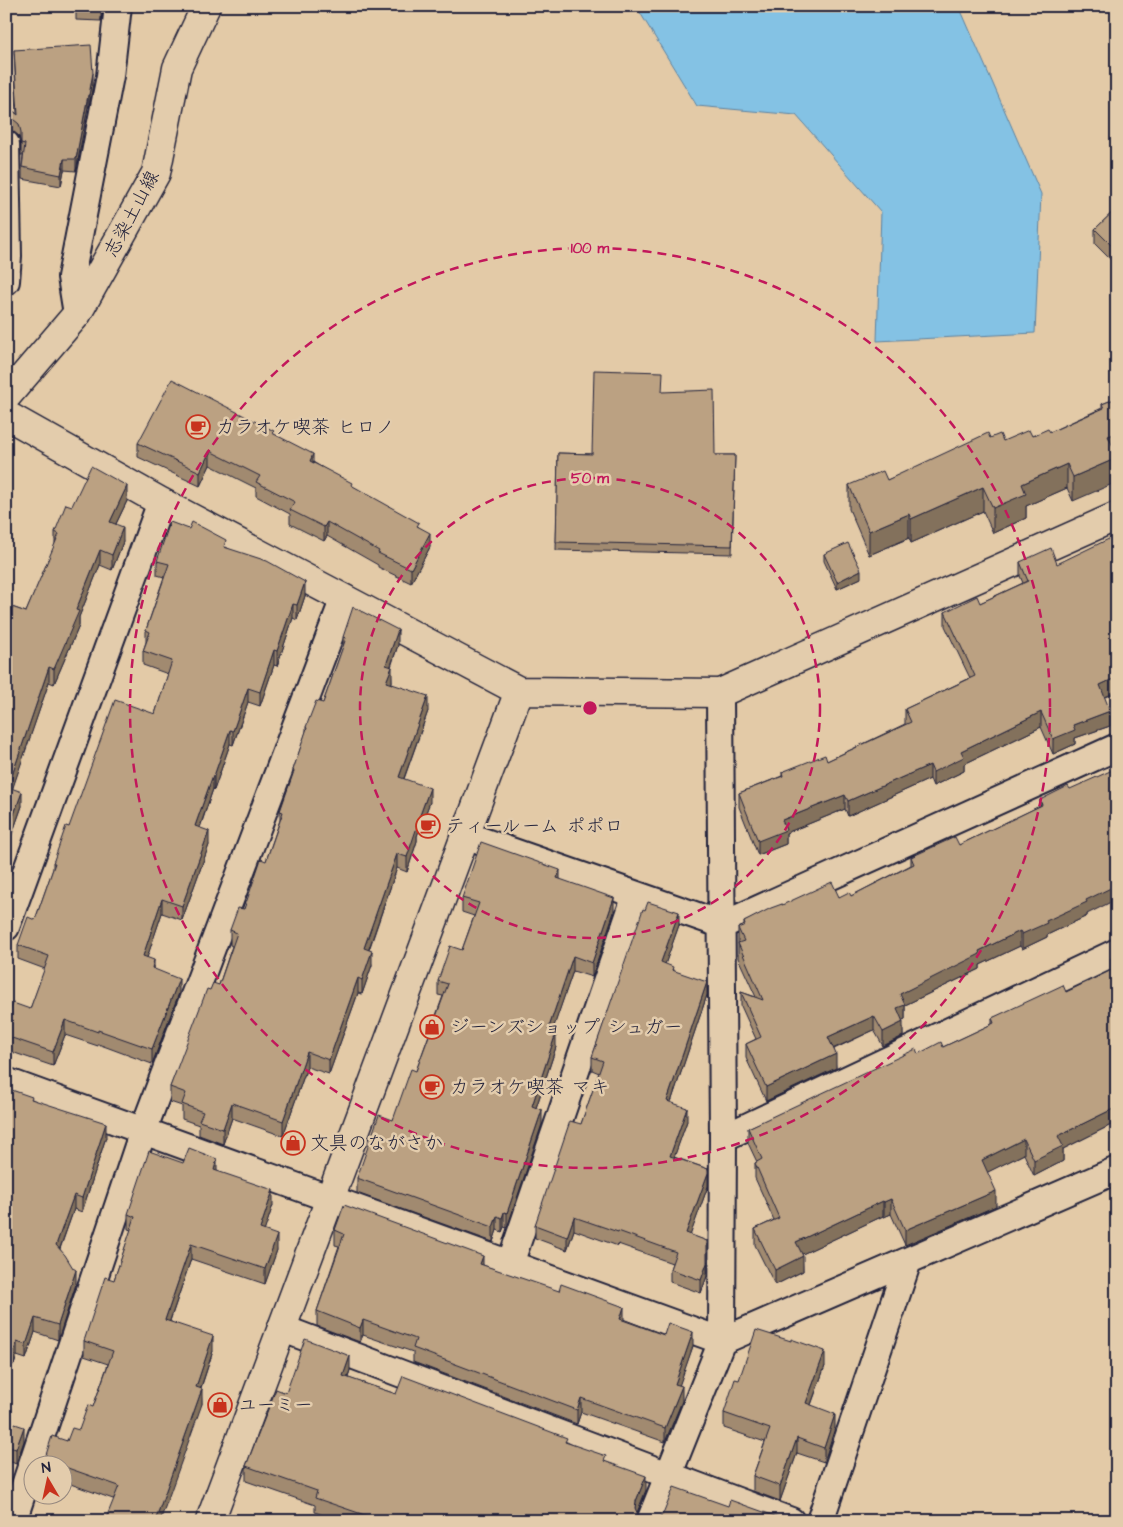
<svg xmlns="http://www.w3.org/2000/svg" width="1123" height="1527" font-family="'Architects Daughter','Klee One',sans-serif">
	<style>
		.water { fill: #84c2e4; stroke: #5d82a0 }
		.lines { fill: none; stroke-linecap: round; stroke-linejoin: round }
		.minor-casing { stroke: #22223b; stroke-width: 30 }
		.tertiary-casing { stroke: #22223b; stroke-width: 31 }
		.secondary-casing { stroke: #22223b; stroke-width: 31 }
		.minor { stroke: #e3ccac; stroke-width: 26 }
		.tertiary { stroke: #e3ccac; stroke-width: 28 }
		.secondary { stroke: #e3ccac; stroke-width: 28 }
		.wall { fill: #a18a70; stroke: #22223b }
		.shaded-wall { fill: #83715b; stroke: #22223b }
		.building { fill: #bba182; stroke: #22223b }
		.ring { fill: none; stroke: #c2185b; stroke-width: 2.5; stroke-dasharray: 9 6 }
		.labels { text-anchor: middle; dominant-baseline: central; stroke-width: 5; stroke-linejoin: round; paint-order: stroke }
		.street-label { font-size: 19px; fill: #22223b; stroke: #e3ccac }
		.poi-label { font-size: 19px; fill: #22223b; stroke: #e3ccac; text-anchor: start }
		.centre { fill: #c2185b; stroke: #e3ccac; stroke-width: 2.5 }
		.ring-label { font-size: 15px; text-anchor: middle; font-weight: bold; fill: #c2185b; stroke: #e3ccac; stroke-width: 5; stroke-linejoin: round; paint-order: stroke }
	</style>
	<rect width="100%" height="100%" fill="#e3caa7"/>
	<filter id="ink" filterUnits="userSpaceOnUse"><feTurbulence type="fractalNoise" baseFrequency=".02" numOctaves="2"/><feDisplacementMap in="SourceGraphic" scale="10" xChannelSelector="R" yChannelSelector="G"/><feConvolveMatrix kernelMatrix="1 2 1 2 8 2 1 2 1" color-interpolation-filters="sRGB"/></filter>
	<g filter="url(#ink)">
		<!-- water -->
		<path class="water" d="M636 6H959L1041 194 1035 333 877 341 881 212 796 115 697 106Z"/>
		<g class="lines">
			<!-- minor casing -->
			<g class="minor-casing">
				<path id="minor" d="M6 144 8 256 6 281
					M77 314 71 277 110 76 118 6
					M465 835 723 925 1117 747
					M6 927 161 502
					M6 1081 722 1341 1117 1170
					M723 1138 1117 952
					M510 1264 636 895
					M281 1328 668 1475 791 1521
					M13 1521 143 1131 344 598
					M650 1521 722 1341 723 1138 720 693
					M820 1521 908 1261"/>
			</g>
			<!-- tertiary casing -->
			<g class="tertiary-casing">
				<path id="tertiary" d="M6 415 161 502 519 691 720 693 1117 516
					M210 1521 519 691"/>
			</g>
			<!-- secondary casing -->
			<g class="secondary-casing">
				<path id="secondary" d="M6 397 77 314 156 173 177 68 206 6"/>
			</g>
			<!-- minor -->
			<use href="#minor" class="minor"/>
			<!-- tertiary -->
			<use href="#tertiary" class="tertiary"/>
			<!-- secondary -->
			<use href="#secondary" class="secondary"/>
		</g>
		<!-- wall -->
		<path class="wall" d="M76 6H103L101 21 76 20Z
			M14 50 93 84 89 107H88L76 171 64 170 61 186 22 179V167L23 155H21V144L19 136 13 131 6 129V105L17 114Z
			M1117 208V266L1095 244V229Z
			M663 392 715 455H735L732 554 556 550 558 453 592 454Z
			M1117 398 1073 501 1067 488 1026 506V518L993 533 983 511 911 543 909 538 869 555 849 509V485L887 480 990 438 1003 441 1032 436 1050 432 1102 408V404Z
			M274 434 313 462 419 527 430 547 411 583 378 567V565L327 536 324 541 290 524V514L256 496V488L210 465 200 486 138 457V443Z
			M127 501 116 524 123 542 112 570 100 565 79 617V626L54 684 49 682 12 789 22 806 6 851V605L26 612 55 545V532L72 506Z
			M226 547 305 596 297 620 293 618 277 666 274 665 260 706 248 702 233 745 230 744 214 790 213 789 200 828 209 845 182 920 162 913 147 957 154 969 179 993 152 1064 98 1044V1046L65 1035 53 1066 6 1050V1022L30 1009 45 969 18 959V945L35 920 53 869V863L69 827 155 714 168 674 143 665V651L146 642V630L164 577 157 575V561Z
			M824 554 861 578 837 589 824 561Z
			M1020 562 1057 564 1117 692 1104 697 1110 726 1075 738V744L1053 754 1041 727 964 764V771L933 786 930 779 848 816 845 809 786 833V844L758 855 739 807V793L782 776V772L827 761 905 724V709L970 678 945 626V612L980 603 1023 583 1020 576Z
			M343 637 398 645 391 667 392 682 391 684 428 711 404 779 430 802 417 836V841L407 872 397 868 369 950 372 965 362 994 358 993 329 1074 307 1067 283 1136 232 1118 223 1144 199 1135V1125L182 1119V1106L170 1102V1087L210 990 219 985 232 946 230 945V930L244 909 266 861 280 820V811L293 775V770L306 732V727L323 703 343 647Z
			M1040 800 1087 914V916L1047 935V937L1022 949 1020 946 980 965V969L905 1005V1019L902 1020 903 1036 883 1046 874 1030 834 1049 836 1068 766 1101 746 1058V1044L756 1039 741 1006V992L756 997 738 958V928L744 926V922L782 905 839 897 851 896 911 865V857L959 845 1040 806Z
			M560 879 614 912 592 977 573 971 552 1031 556 1047 536 1108 542 1124 507 1228 504 1227 502 1232 497 1230 493 1242 357 1193V1178L393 1120 416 1071 443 996 438 995V981L462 950 474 916 462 912V898Z
			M645 910 679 925 665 964 707 995 671 1102 687 1121 674 1157 708 1169V1186L690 1235 707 1241V1276L701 1293 670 1282V1269L672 1263 618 1244V1246L574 1230 567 1250 535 1238V1225L581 1124 599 1073 592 1070V1057Z
			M1117 955V1122L1063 1149V1161L1034 1176 1024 1154 987 1172 996 1206 905 1245 891 1214 884 1217 883 1216 802 1254 803 1271 775 1285 755 1245V1229L774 1220 755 1178V1163L757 1162 748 1143V1128L918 1054 943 1047 992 1024V1018L1066 992 1111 971V958Z
			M6 1088 32 1099 106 1137 82 1212 74 1209 60 1249 76 1284 58 1340 35 1332 26 1359 17 1356 14 1365 6 1362Z
			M183 1163 217 1171 273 1205 264 1231 277 1250 265 1284 191 1259 170 1321 213 1351 201 1388 202 1404 113 1499 62 1481V1464H45V1458L79 1430 93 1407 108 1364 84 1356V1341L114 1280 131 1230 128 1229V1214Z
			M335 1230 483 1265 693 1346 679 1385 682 1401 665 1442 581 1412 577 1424 413 1362V1352L363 1335 360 1342 317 1326V1311L339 1246 335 1245Z
			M825 1366 811 1405 835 1428 824 1462 797 1453 780 1501 753 1491V1476L765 1442 724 1428V1413L739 1380Z
			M350 1370 348 1378 396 1394 567 1442 606 1462 646 1490 637 1513 638 1515 645 1520 649 1521H339L315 1512V1505L246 1481V1466L286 1393Z
			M6 1421 24 1441 16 1464 6 1460Z"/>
		<!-- shaded-wall -->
		<path class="shaded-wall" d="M101 6H103L101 21Z
			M93 73V84L89 107V95Z
			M88 95V107L76 171V159Z
			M64 159V170L61 186V175Z
			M1117 433V457L1108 436Z
			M210 451V465L200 486V472Z
			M313 454V469L310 461Z
			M1117 458V482L1073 501V477Z
			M1067 464V488L1026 506V518L993 533V508L1022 484Z
			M127 486V501L110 536V522Z
			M983 487V511L911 543V519Z
			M909 514V538L869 555V531Z
			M327 522V536L324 541V527Z
			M123 527V542L112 570V555Z
			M430 533V547L411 583V569Z
			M100 550V565L79 617V626L54 684V669L76 610Z
			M861 570V578L837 589V582Z
			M305 582V596L297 620V605Z
			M293 604V618L277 666V651Z
			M398 630V645L386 680V665Z
			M274 650V665L260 706V692Z
			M49 667V682L8 802V787Z
			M392 667V682L386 697V682Z
			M1117 677V692L1100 699V685Z
			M248 688V702L233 745V731Z
			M428 696V711L399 792V777Z
			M1110 711V726L1075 738V744L1053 754V739L1073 725Z
			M1041 712V727L964 764V771L933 786V772L961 751Z
			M230 730V744L214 790V776Z
			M930 765V779L848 816V801Z
			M213 775V789L195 841V826Z
			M430 788V802L417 836V841L407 872V857L416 826Z
			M22 792V806L6 851V836Z
			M845 795V809L786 833V844L758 855V841L782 820Z
			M209 831V845L182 920V906Z
			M397 854V868L364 963V948Z
			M560 870V884L557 878Z
			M1117 882V899L1087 914V916L1047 935V937L1022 949V934Z
			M614 898V912L592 977V963Z
			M162 899V913L143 970V956Z
			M679 912V925L661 976V962Z
			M1020 931V946L980 965V969L905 1005V1019L897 1023V1008L900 994 979 951Z
			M372 951V965L362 994V980Z
			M573 956V971L548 1044V1030Z
			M154 960V974L152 968Z
			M358 978V993L329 1074V1060Z
			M179 979V993L152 1064V1049Z
			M707 982V995L667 1114V1101Z
			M874 1016V1030L828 1051V1037Z
			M65 1020V1035L53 1066V1052Z
			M903 1022V1036L883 1046V1032Z
			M556 1033V1047L532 1120V1106Z
			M307 1052V1067L283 1136V1121Z
			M836 1054V1068L766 1101V1087Z
			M232 1103V1118L223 1144V1129Z
			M1117 1107V1122L1063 1149V1161L1034 1176V1160L1058 1136Z
			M687 1108V1121L670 1169V1156Z
			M542 1110V1124L507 1228V1213Z
			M106 1123V1137L82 1212V1198Z
			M1024 1139V1154L982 1175V1160Z
			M217 1159V1174L214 1170Z
			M708 1173V1186L686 1247V1233Z
			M273 1190V1205L260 1244V1229Z
			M996 1191V1206L905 1245V1230Z
			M74 1195V1209L56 1259V1245Z
			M891 1199V1214L884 1217V1202Z
			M883 1201V1216L796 1257V1242Z
			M504 1212V1227L502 1232V1218Z
			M497 1216V1230L493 1242V1227Z
			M574 1217V1230L567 1250V1237Z
			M277 1235V1250L265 1284V1269Z
			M191 1244V1259L165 1335V1320Z
			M483 1256V1270L480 1264Z
			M803 1256V1271L775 1285V1270Z
			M707 1263V1276L701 1293V1280Z
			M76 1270V1284L58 1340V1325Z
			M624 1307V1322L620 1319Z
			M35 1318V1332L26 1359V1345Z
			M363 1320V1335L360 1342V1328Z
			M693 1332V1346L675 1398V1384Z
			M213 1336V1351L196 1402V1387Z
			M17 1342V1356L14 1365V1351Z
			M825 1351V1366L806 1418V1403Z
			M350 1356V1370L343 1391V1376Z
			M682 1386V1401L665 1442V1428Z
			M202 1389V1404L160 1521H155Z
			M581 1398V1412L577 1424V1410Z
			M835 1414V1428L824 1462V1448Z
			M24 1427V1441L16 1464V1449Z
			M797 1438V1453L780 1501V1486Z
			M646 1476V1490L636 1515 635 1508 636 1501Z"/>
		<!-- building -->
		<path class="building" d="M91 45 93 73 89 95H88L76 159H64L61 175 22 167 25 144 21 143V132L19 124 13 119 6 117V105L18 115 14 50Z
			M1117 208V251L1095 229Z
			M594 370 663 372 662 392 714 390 715 455H735L732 546 556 542 558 453 592 454Z
			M172 379 274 431 272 433 313 454 310 461 352 483 351 485 419 523 417 526 430 533 411 569 378 553 379 551 327 522 324 527 290 510 295 502 256 482 260 476 210 451 200 472 138 443Z
			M1117 398V433L1108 436 1117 455V458L1073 477 1067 464 1022 484 1026 494 993 508 983 487 911 519 909 514 869 531 849 485 883 471 887 480 988 433 990 438 1000 434 1003 441 1029 430 1032 436 1048 429 1050 432 1104 408 1102 404Z
			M91 466 127 486 110 522 123 527 112 555 100 550 76 610 79 611 54 669 49 667 8 787 22 792 6 836V605L26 612 59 534 55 532 66 504 72 506Z
			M170 522 189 529 192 522 226 540 224 547 267 561 305 582 297 605 293 604 277 651 274 650 260 692 248 688 233 731 230 730 214 776 213 775 195 826 209 831 182 906 162 899 143 956 154 960 152 968 179 979 152 1049 98 1030V1032L65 1020 53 1052 6 1036V1022L13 1003 30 1009 49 956 18 945 28 917 35 920 55 863H53L66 826 69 827 115 700 155 714 172 661 143 651 150 632 146 630 169 564 157 561Z
			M1117 535V677L1100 685 1110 711 1073 725 1075 730 1053 739 1041 712 961 751 964 757 933 772 930 765 848 801 845 795 782 820 786 830 758 841 739 793 783 776 782 772 825 755 827 761 911 722 905 709 975 676 945 612 977 596 980 603 1028 581 1020 562 1051 548 1057 564Z
			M848 543 861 570 837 582 824 554Z
			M353 607 398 630 386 665 392 667 386 682 428 696 399 777 430 788 416 826 417 827 407 857 397 854 364 948 372 951 362 980 358 978 329 1060 307 1052 283 1121 232 1103 223 1129 199 1121 203 1112 182 1104 186 1093 170 1087 207 989 210 990 213 983 219 985 237 933 230 930 238 908 244 909 261 859 266 861 283 812 280 811 294 771 293 770 307 728 306 727 316 701 323 703 346 638 343 637Z
			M1117 768V882L1116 883 1117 885 1086 900 1087 902 1046 921 1047 923 1022 934 1020 931 979 951 980 954 900 994 905 1005 897 1008 903 1022 883 1032 874 1016 828 1037 836 1054 766 1087 746 1044 761 1037 741 992 763 1000 738 943 744 941 738 928 745 925 744 922 771 908 782 904V905L832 882 839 897 849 892 851 896 914 864 911 857 955 837 959 845 1042 805 1040 800 1068 786 1070 789Z
			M481 842 560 870 557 878 614 898 592 963 573 956 548 1030 556 1033 532 1106 542 1110 507 1213 504 1212 502 1218 497 1216 493 1227 357 1178 379 1115 393 1120 411 1069 416 1071 448 984 438 981 450 946 462 950 479 903 462 898Z
			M648 902 679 912 661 962 673 967 672 970 707 982 667 1101 687 1108 670 1156 708 1169V1173L686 1233 707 1241V1263L701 1280 670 1269 676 1252 618 1231V1232L574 1217 567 1237 535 1225 570 1121 581 1124 603 1061 592 1057 643 909 645 910Z
			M1117 955V1107L1058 1136 1063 1146 1034 1160 1024 1139 982 1160 996 1191 905 1230 891 1199 884 1202 883 1201 796 1242 803 1256 775 1270 755 1229 779 1218 755 1163 762 1159 748 1128 916 1049 918 1054 941 1042 943 1047 994 1023 992 1018 1063 985 1066 992 1116 968 1111 958Z
			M6 1088 32 1097 31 1099 106 1123 82 1198 74 1195 56 1245 65 1255 73 1268 76 1270 58 1325 35 1318 26 1345 17 1342 14 1351 6 1348Z
			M189 1148 217 1159 214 1170 273 1190 260 1229 277 1235 265 1269 191 1244 165 1320 213 1336 196 1387 202 1389 155 1521H105L119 1486 62 1466V1464H59V1463L45 1458 52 1436 67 1441 72 1428 79 1430 88 1405 93 1407 113 1351 84 1341 105 1277 114 1280 135 1217 128 1214 149 1151 183 1163Z
			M344 1205 483 1256 480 1264 559 1291 561 1284 624 1307 620 1319 664 1335 668 1323 693 1332 675 1384 682 1386 665 1428 581 1398 577 1410 413 1348 416 1339 363 1320 360 1328 317 1311 344 1234 335 1230Z
			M756 1330 791 1341V1339L825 1351 806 1403 835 1414 824 1448 797 1438 780 1486 753 1476 770 1429 724 1413 735 1379 739 1380Z
			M305 1339 350 1356 343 1376 396 1394 403 1376 567 1438 565 1442 606 1456 604 1461 646 1476 636 1501 635 1508 638 1515 645 1520 649 1521H415L402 1516 400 1521H382L315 1498 317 1491 246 1466 276 1389 286 1393Z
			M6 1421 24 1427 16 1449 6 1446Z
			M674 1487 728 1506 730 1500 786 1520H796L799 1521H653L660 1518 664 1512Z"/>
	</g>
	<!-- distance rings -->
	<g class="ring">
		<circle cx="590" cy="708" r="230"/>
		<circle cx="590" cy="708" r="460"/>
	</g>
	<!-- icons -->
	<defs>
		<g id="cafe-ring" transform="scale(1.25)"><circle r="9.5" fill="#e3ccac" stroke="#c8321e" stroke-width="1.5"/><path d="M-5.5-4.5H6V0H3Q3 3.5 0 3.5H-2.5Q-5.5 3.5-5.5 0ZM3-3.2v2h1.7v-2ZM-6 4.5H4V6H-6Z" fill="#c8321e"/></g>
		<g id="shop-ring" transform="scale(1.25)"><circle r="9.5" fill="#e3ccac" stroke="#c8321e" stroke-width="1.5"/><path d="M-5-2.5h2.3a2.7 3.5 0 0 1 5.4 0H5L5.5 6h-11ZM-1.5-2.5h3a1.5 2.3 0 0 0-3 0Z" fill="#c8321e"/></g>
	</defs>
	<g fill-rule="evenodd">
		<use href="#cafe-ring" x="198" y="427"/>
		<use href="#cafe-ring" x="428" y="826"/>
		<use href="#shop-ring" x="432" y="1027"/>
		<use href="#cafe-ring" x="432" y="1087"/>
		<use href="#shop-ring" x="293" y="1143"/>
		<use href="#shop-ring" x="220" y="1405"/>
	</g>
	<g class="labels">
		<!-- street labels -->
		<g class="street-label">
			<text transform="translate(132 214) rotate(-62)">志染土山線</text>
		</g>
		<!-- poi labels -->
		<g class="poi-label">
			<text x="216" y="427">カラオケ喫茶 ヒロノ</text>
			<text x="446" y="826">ティールーム ポポロ</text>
			<text x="450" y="1027">ジーンズショップ シュガー</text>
			<text x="450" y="1087">カラオケ喫茶 マキ</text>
			<text x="310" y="1143">文具のながさか</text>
			<text x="238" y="1405">ユーミー</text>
		</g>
	</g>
	<circle cx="590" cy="708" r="8" class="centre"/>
	<g class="ring-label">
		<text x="590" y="253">100 m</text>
		<text x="590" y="483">50 m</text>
	</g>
	<!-- margin -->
	<rect width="1123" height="1527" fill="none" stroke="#e3ccac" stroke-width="25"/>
	<rect x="12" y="12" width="1098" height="1502" fill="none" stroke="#22223b" stroke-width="2" filter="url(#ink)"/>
	<!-- north arrow -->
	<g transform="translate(48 1480) rotate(351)"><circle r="24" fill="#e3ccac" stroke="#96887f"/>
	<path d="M0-4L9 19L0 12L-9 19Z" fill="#c8321e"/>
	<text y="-8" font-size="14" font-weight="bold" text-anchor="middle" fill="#22223b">N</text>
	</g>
</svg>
